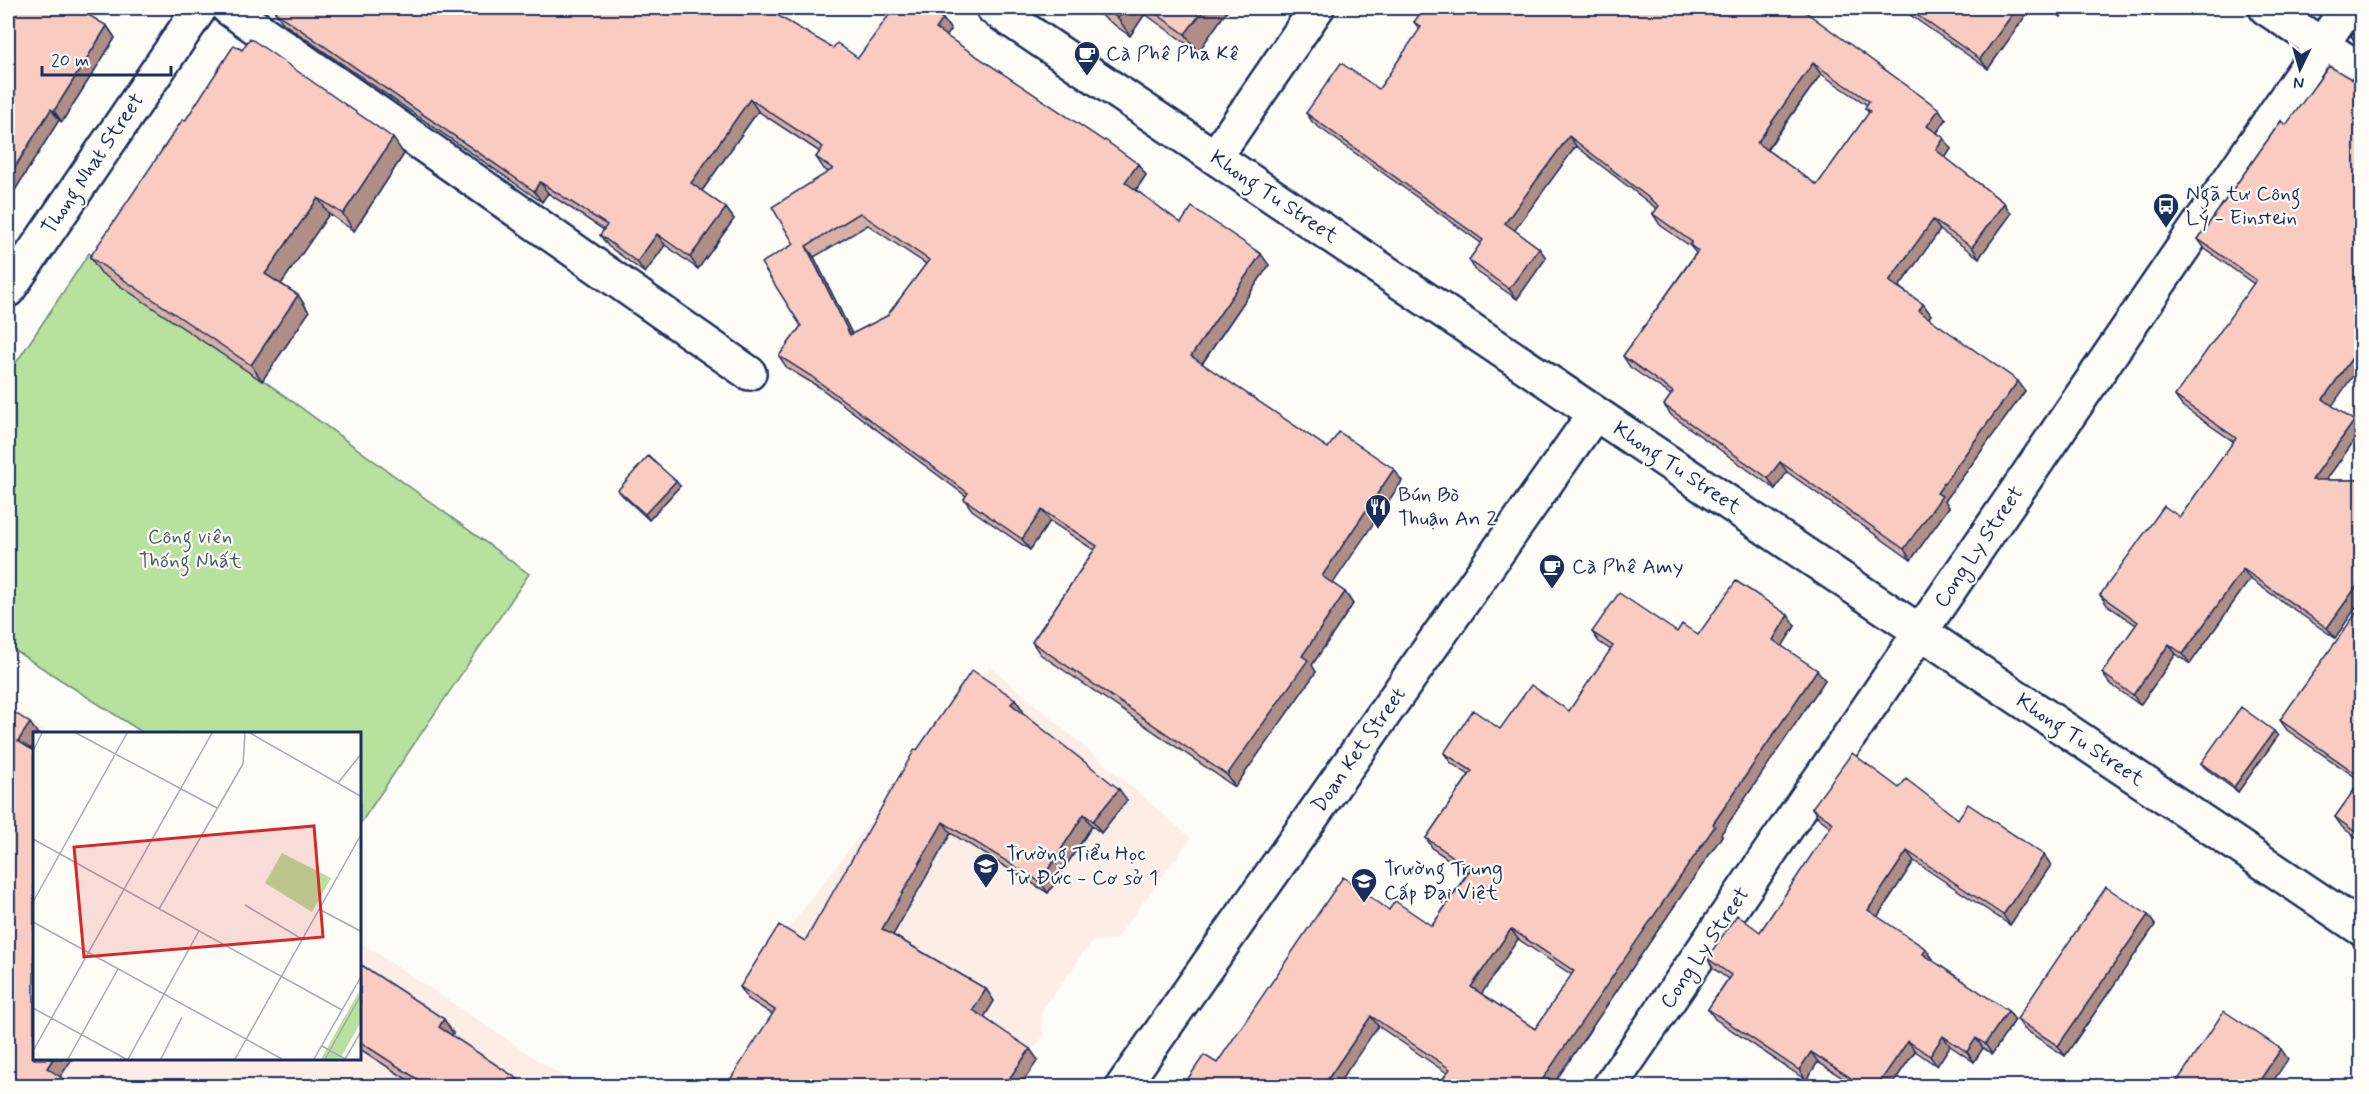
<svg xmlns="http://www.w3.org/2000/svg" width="2369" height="1094" font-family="Mynerve,sans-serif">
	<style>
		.built { fill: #fcede7 }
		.park { fill: #b8e19d; stroke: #6a887e; stroke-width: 1.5 }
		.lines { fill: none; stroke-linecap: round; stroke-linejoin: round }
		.minor-casing { stroke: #1b2f5e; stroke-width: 38 }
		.minor { stroke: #fdfcf7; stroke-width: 33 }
		.wall { fill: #d7afa6; stroke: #1b2f5e; stroke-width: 1.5; fill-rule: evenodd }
		.shaded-wall { fill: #af8e87; stroke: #1b2f5e; stroke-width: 1.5 }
		.building { fill: #facbc1; stroke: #1b2f5e; stroke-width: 1.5; fill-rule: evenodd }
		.labels { text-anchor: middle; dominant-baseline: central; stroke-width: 4.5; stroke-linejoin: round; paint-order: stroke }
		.poi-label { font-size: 21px; fill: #1b2f5e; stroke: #fdfcf7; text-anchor: start }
		.street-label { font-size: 21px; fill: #1b2f5e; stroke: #fdfcf7 }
		.park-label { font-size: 21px; fill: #425c6e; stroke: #fdfcf7 }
		.inset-road { fill: none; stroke: #a3aaba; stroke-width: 1.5 }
		.view { fill: #d62828; fill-opacity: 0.15; stroke: #d62828; stroke-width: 3 }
		.inset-edge { fill: none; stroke: #1b2f5e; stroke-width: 3 }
	</style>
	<rect width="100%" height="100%" fill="#fdfcf7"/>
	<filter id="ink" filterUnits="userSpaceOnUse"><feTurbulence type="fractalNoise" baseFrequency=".0167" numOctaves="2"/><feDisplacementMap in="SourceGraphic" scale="12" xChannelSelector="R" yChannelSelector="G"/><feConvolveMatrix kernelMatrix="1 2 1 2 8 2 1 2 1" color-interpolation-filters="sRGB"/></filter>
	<g filter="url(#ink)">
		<!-- built -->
		<path class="built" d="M990 666 1191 838 1115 940 1092 941 1041 1012 1043 1037 1005 1086 744 986Z
			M8 706 49 734H34V1060H360V942L577 1086H8Z"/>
		<!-- park -->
		<path class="park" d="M89 253 529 574 360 824V734H145L8 646V375Z"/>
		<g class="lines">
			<!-- minor casing -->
			<g class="minor-casing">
				<path id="minor" d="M228 8 749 373
					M993 8 2362 929
					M2266 8 2362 71
					M1215 157 1317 8
					M8 290 200 8
					M1123 1086 1595 413
					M1610 1086 2347 8"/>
			</g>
			<!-- minor -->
			<use href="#minor" class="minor"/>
		</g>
		<!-- wall -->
		<path class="wall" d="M8 8 107 26 115 38 62 122 59 120 15 190 8 185Z
			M1093 8H1229L1198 52 1145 14 1130 36 1096 12Z
			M1800 8 1946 120 1937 133 1944 138 1951 149 1945 158 2004 203 2011 214 1979 258 1940 230 1899 287 1923 304 1931 315 1928 318 2025 391 1945 501 1949 507 1911 560 1787 472 1775 489 1671 415 1664 405 1671 395 1630 367 1623 356 1696 253 1690 246 1660 225 1653 214 1657 209 1576 146 1514 230 1539 248 1546 258 1517 299 1476 271 1469 260 1481 243 1313 123 1306 113 1379 89 1420 30 1414 22ZM1821 74 1867 105 1865 108 1869 113 1817 185 1767 150Z
			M1900 8H2031L1988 69Z
			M2049 8H2067L2061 17Z
			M275 12 833 48 858 58 943 19 951 30 946 36 1138 164 1146 175 1136 190 1181 223 1269 265 1202 364 1328 448 1402 481 1332 583 1345 592 1353 604 1312 665 1316 672 1235 787 1040 654 1032 642 1094 550 1050 521 1030 550 972 510 964 499 966 496 819 387 787 368 779 356 801 326 794 244 829 172 824 169 816 157 820 152 758 111 702 191 726 208 734 219 698 269 665 245 645 273 608 246 600 235 604 230 548 193 542 202 283 23ZM868 225 926 264 887 316 852 334 814 257Z
			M2361 22V49L2358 46 2351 36Z
			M2281 121 2332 406 2354 421 2361 431 2326 480H2361V600L2335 638 2250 579 2190 664 2176 654 2140 705 2109 683 2102 673 2136 625 2107 605 2100 595 2180 517 2234 442 2182 406 2175 396 2254 284 2205 249 2198 239Z
			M404 154 354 231 329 214 281 284 298 295 309 312 262 381 101 273 90 257Z
			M680 486 649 520 622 495 618 490Z
			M2361 615V841L2342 827 2335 817 2361 781 2287 730 2280 720Z
			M1795 626 1782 646 1825 680 1721 834 1722 836 1552 1086 1447 1073 1378 1026 1217 1063 1389 910 1432 926 1468 872 1433 849 1426 838 1469 775 1451 763 1444 753 1500 729 1569 711 1611 650 1599 642 1592 632H1677L1698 635ZM1518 939 1572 975 1535 1029 1481 994Z
			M1015 699 1023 711 1022 712 1127 800 1101 833 1092 826 1048 893 951 833 893 935 986 989 994 1001 984 1017 1038 1060 772 1014 748 999 740 987 805 941 917 750Z
			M2278 736 2238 792 2205 768 2201 763Z
			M1899 788 1958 819 2044 855 2051 865 2010 925 1914 861 1877 917 1926 949 1933 959 1932 961 2008 1011 2015 1020 1992 1054 1983 1048 1974 1062 1950 1046 1937 1066 1915 1051 1891 1086H1855L1818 1062 1806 1080 1715 1019 1708 1009 1728 979 1713 968 1707 958 1760 932 1831 827 1819 818 1812 808Z
			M2148 915 2155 925 2065 1056 2024 1029 2017 1019Z
			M360 964 453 1033 452 1036 528 1086H417L360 1049Z"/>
		<!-- shaded-wall -->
		<path class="shaded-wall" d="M1125 8H1140L1145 14 1130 36 1118 18Z
			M1205 8H1229L1198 52 1185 34Z
			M2017 8H2031L1988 69 1980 59Z
			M2054 8H2067L2061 17Z
			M943 19 951 30 944 40 936 29Z
			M107 26 115 38 62 122 54 111Z
			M1813 63 1821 74 1764 153 1757 143Z
			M750 99 758 111 699 195 691 183Z
			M51 109 59 120 15 190 8 179Z
			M1939 109 1946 120 1934 136 1927 126Z
			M1569 136 1576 146 1512 234 1505 223Z
			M393 138 404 154 354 231 343 214Z
			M1944 138 1951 149 1943 161 1936 150Z
			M1138 164 1146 175 1133 194 1125 182Z
			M540 182 548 193 542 202 534 191Z
			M318 198 329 214 277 290 265 274Z
			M2004 203 2011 214 1979 258 1972 247Z
			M726 208 734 219 698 269 690 257Z
			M1933 220 1940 230 1896 291 1889 281Z
			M657 234 665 245 645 273 637 262Z
			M806 246 814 257 858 346 850 335Z
			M1539 248 1546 258 1517 299 1509 289Z
			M1261 254 1269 265 1199 368 1191 356Z
			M298 295 309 312 262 381 251 365Z
			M1923 304 1931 315 1926 321 1919 311Z
			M2361 345V364L2330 409 2323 399Z
			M2018 381 2025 391 1945 501 1949 507 1911 560 1904 549 1937 493Z
			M2354 421 2361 431 2319 490 2312 480Z
			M1780 462 1787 472 1775 489 1768 478Z
			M1394 469 1402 481 1330 588 1322 576Z
			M676 481 680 486 649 520 645 514Z
			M1042 510 1050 521 1030 550 1022 539Z
			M2243 569 2250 579 2190 664 2183 654Z
			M2361 580V600L2335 638 2327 628Z
			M1345 592 1353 604 1312 665 1316 672 1235 787 1227 775 1302 656Z
			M1788 615 1795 626 1780 650 1773 640Z
			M2169 644 2176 654 2140 705 2133 695Z
			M1817 670 1825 680 1721 834 1722 836 1552 1086H1538L1713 824Z
			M1015 699 1023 711 1019 716 1011 704Z
			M30 723 38 734H34V744L28 754 18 741Z
			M2274 731 2278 736 2238 792 2234 787Z
			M1119 789 1127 800 1101 833 1093 821Z
			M1084 814 1092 826 1048 893 1040 882Z
			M943 822 951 833 890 940 882 929Z
			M1907 851 1914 861 1875 920 1868 910Z
			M2044 855 2051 865 2010 925 2003 915Z
			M2148 915 2155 925 2065 1056 2058 1046Z
			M1511 929 1518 939 1479 998 1471 987Z
			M1926 949 1933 959 1930 964 1923 954Z
			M986 989 994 1001 981 1022 973 1010Z
			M2008 1011 2015 1020 1992 1054 1985 1044Z
			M1371 1016 1378 1026 1337 1086H1323Z
			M444 1019 453 1033 448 1041 439 1027Z
			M1943 1036 1950 1046 1937 1066 1930 1056Z
			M1976 1038 1983 1048 1974 1062 1967 1052Z
			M1908 1041 1915 1051 1891 1086H1877Z
			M1030 1049 1038 1060 1020 1086H1004Z
			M2281 1049 2288 1059 2270 1086H2256Z
			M1811 1052 1818 1062 1806 1080 1799 1070Z
			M53 1059H72L57 1082 47 1068Z"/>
		<!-- building -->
		<path class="building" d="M8 8H77L107 26 54 111 51 109 8 178Z
			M278 8H765L833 48 837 43 858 58 894 8H926L943 19 936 29 1104 141 1105 140 1138 164 1125 182 1181 223 1192 207 1261 254 1191 356 1328 448 1339 432 1394 469 1322 576 1345 592 1302 656 1308 660 1227 775 1032 642 1097 546 1042 510 1022 539 964 499 968 493 811 376 779 356 801 326 761 263 794 244 772 207 833 169 816 157 823 147 750 99 691 183 726 208 690 257 657 234 637 262 600 235 607 225 540 182 534 191 275 12ZM860 213 929 260 887 316 850 335 806 246Z
			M1102 8H1125L1118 18Z
			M1148 8H1205L1185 34Z
			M1424 8H1800L1939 109 1927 126 1944 138 1936 150 2004 203 1972 247 1933 220 1889 281 1923 304 1919 311 2018 381 1937 493 1942 496 1904 549 1780 462 1768 478 1664 405 1673 392 1623 356 1698 251 1690 245 1692 242 1653 214 1659 206 1569 136 1505 223 1539 248 1509 289 1469 260 1483 240 1306 113 1341 63 1379 89 1421 27 1414 22ZM1813 63 1869 101 1865 108 1870 111 1817 185 1757 143Z
			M1907 8H2017L1980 59Z
			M2361 22V44L2351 36Z
			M250 38 393 138 343 214 318 198 265 274 298 295 251 365 90 257 183 119 185 121 234 45 242 50Z
			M2329 66 2353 80 2361 78V345L2323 399 2354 421 2312 480H2361V580L2327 628 2243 569 2183 654 2169 644 2133 695 2102 673 2138 622 2100 595 2164 506 2180 517 2236 438 2175 396 2256 280 2198 239 2281 121 2286 125Z
			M648 456 676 481 645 514 618 490Z
			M1736 581 1788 615 1773 640 1817 670 1713 824 1715 826 1538 1086H1437L1450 1069 1371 1016 1323 1086H1183L1204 1055 1217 1063 1343 877 1389 910 1395 901 1432 926 1471 869 1426 838 1472 771 1444 753 1473 710 1500 729 1531 685 1569 711 1613 646 1592 632 1619 593 1677 632 1682 624 1698 635ZM1511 929 1574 971 1535 1029 1471 987Z
			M2357 612 2361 615V777L2280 720Z
			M972 670 1015 699 1011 704 1119 789 1093 821 1084 814 1040 882 943 822 882 929 986 989 973 1010 1030 1049 1004 1086H726L775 1010 740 987 779 925 805 941 915 749 917 750Z
			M2241 707 2274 731 2234 787 2201 763Z
			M8 708 30 723 18 741 34 751V1059H53L47 1068 74 1086H8Z
			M1852 753 1899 788 1906 779 1958 819 1968 804 2044 855 2003 915 1907 851 1868 910 1926 949 1923 954 2008 1011 1985 1044 1976 1038 1967 1052 1943 1036 1930 1056 1908 1041 1877 1086H1863L1811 1052 1799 1070 1708 1009 1731 975 1707 958 1737 915 1760 932 1833 823 1812 808Z
			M2361 780V836L2335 817Z
			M2106 887 2148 915 2058 1046 2017 1019Z
			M360 964 444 1019 439 1027 528 1086H428L360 1042Z
			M2224 1011 2281 1049 2256 1086H2174Z"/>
	</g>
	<!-- icons -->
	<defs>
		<g id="cafe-pin" transform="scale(1.35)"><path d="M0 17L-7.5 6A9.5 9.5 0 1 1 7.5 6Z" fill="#1b2f5e" stroke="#fdfcf7"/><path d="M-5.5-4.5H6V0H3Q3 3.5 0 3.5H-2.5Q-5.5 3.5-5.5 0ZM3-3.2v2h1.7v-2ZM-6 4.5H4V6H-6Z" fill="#fff"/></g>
		<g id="bus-pin" transform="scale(1.35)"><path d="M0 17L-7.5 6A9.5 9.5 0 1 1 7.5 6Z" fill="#1b2f5e" stroke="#fdfcf7"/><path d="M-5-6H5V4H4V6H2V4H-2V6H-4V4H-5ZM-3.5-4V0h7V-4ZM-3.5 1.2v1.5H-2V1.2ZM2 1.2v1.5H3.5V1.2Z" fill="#fff"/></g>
		<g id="restaurant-pin" transform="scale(1.35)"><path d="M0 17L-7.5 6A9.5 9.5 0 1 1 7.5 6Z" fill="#1b2f5e" stroke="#fdfcf7"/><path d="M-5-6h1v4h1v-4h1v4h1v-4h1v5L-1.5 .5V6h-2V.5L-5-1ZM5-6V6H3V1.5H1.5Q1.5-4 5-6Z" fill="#fff"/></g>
		<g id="school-pin" transform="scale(1.35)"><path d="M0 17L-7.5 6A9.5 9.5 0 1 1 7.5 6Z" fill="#1b2f5e" stroke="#fdfcf7"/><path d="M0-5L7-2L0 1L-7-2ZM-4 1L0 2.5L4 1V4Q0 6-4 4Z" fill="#fff"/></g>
		<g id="university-pin" transform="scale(1.35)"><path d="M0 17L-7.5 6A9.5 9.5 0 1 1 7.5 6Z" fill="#1b2f5e" stroke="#fdfcf7"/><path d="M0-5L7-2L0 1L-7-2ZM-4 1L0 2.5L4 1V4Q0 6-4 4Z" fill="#fff"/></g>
	</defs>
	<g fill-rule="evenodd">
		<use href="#cafe-pin" x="1087" y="54"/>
		<use href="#bus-pin" x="2166" y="206"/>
		<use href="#restaurant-pin" x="1378" y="507"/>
		<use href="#cafe-pin" x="1552" y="567"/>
		<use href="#school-pin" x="986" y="866"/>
		<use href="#university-pin" x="1364" y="881"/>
	</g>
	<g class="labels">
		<!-- poi labels -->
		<g class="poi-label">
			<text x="1106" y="54">Cà Phê Pha Kê</text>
			<text x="2186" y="194">Ngã tư Công<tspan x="2186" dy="24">Lý - Einstein</tspan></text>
			<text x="1398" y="495">Bún Bò<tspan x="1398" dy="24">Thuận An 2</tspan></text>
			<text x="1572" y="567">Cà Phê Amy</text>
			<text x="1006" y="854">Trường Tiểu Học<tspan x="1006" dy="24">Từ Đức - Cơ sở 1</tspan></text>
			<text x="1384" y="869">Trường Trung<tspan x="1384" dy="24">Cấp Đại Việt</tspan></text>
		</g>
		<!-- street labels -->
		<g class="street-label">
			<text transform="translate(93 164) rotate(-56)">Thong Nhat Street</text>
			<text transform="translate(1274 197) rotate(34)">Khong Tu Street</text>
			<text transform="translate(1677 468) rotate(34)">Khong Tu Street</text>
			<text transform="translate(1979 547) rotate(-56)">Cong Ly Street</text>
			<text transform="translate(2080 740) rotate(34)">Khong Tu Street</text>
			<text transform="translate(1359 750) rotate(-55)">Doan Ket Street</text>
			<text transform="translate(1705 948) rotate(-56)">Cong Ly Street</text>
		</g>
		<!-- park labels -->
		<g class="park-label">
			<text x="190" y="537">Công viên<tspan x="190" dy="24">Thống Nhất</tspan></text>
		</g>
	</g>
	<!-- overview -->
	<g transform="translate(33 732)">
		<rect width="328" height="328" fill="#fdfcf7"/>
		<path d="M328 256V290L307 327H288Z" fill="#b8e19d"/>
		<path d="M249 121 298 146 279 180 232 151Z" fill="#b8e19d"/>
		<path class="inset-road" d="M43 1 184 76M217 1 329 65M0 19 9 1M305 51 329 21M0 107 309 278M0 170 94 1M212 173 269 207M126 177 210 32 212 1M286 177 329 200M0 190 249 327M0 276 93 327M289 314 312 327M0 319 179 1M35 327 85 237M95 327 166 199M128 327 149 285M202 327 329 101M281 327 329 243M292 327 329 261M312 327 329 298"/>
		<path class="view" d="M281 94 290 205 51 225 41 115Z"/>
		<rect width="328" height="328" class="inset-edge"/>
	</g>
	<!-- margin -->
	<rect width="2369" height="1094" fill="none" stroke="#fdfcf7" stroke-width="30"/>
	<rect x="15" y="15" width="2339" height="1064" fill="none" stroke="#1b2f5e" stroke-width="2" filter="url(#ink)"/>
	<!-- north arrow -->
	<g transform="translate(2300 69) rotate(185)" stroke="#fdfcf7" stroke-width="4.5" paint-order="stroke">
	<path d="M0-4.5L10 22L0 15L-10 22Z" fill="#1b2f5e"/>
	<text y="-9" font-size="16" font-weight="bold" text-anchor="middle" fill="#1b2f5e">N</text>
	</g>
	<!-- scale -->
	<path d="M42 66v9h129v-9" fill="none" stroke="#1b2f5e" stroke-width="3"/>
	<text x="51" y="66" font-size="18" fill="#1b2f5e" stroke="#fdfcf7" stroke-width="4.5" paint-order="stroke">20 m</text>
</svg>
